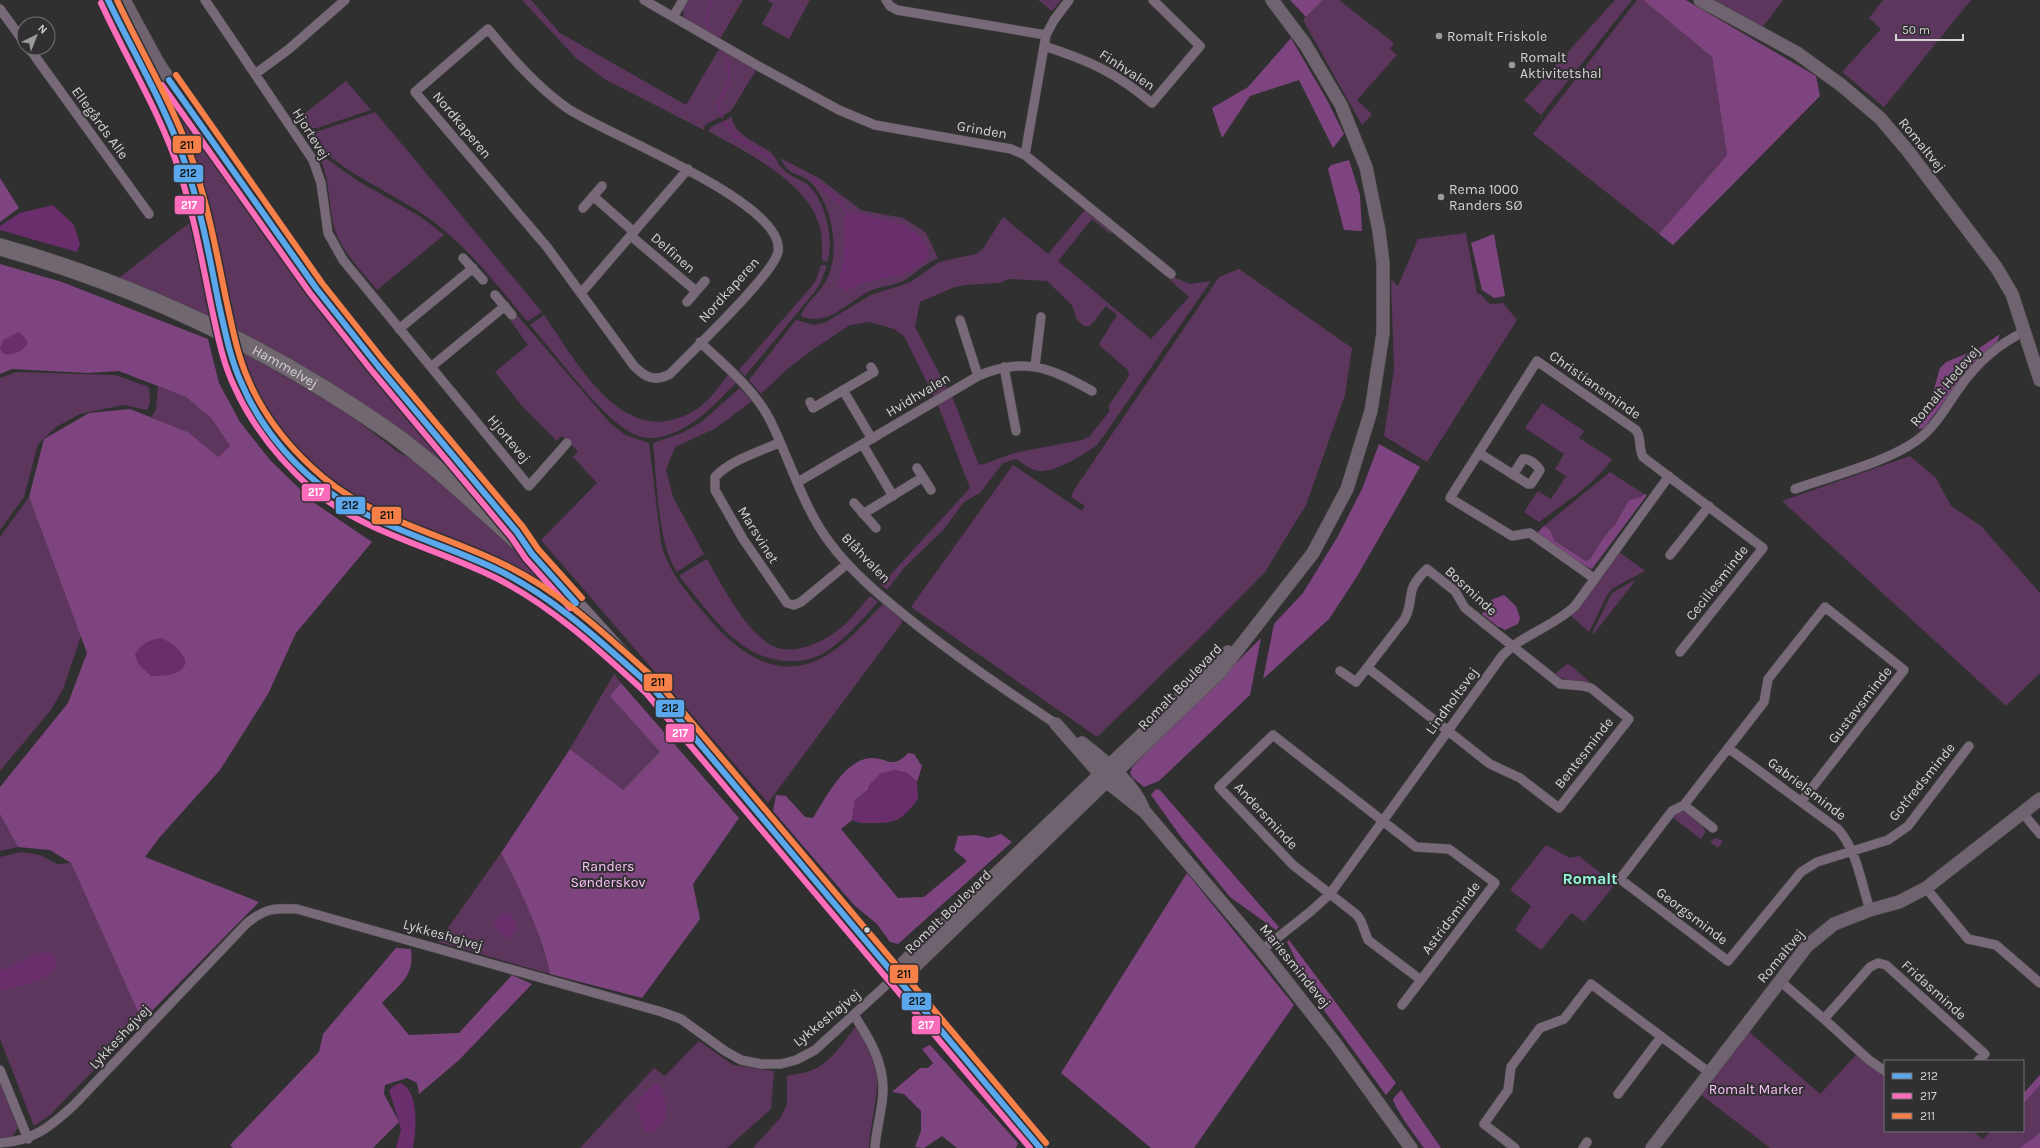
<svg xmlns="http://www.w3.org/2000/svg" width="2040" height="1148" font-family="Karla,sans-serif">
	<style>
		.green { fill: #5d365d }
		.forest { fill: #7e447f }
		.water { fill: #6a2e6c }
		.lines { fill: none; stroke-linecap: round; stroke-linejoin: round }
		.stream { stroke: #6a2e6c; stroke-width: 2.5 }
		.street-casing { stroke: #4f4e4f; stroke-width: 10 }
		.secondary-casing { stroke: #4f4e4f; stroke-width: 14 }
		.primary-casing { stroke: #4f4e4f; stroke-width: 16 }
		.highway-casing { stroke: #4f4e4f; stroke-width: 18 }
		.street { stroke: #776977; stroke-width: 9 }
		.secondary { stroke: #6e636e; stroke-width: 13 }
		.primary { stroke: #776977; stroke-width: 15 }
		.highway { stroke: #716771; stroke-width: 17 }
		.secondary-bridge-casing { stroke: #4f4e4f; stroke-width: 14; stroke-linecap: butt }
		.secondary-bridge { stroke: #6e636e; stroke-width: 13 }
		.bus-1-casing { stroke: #322f32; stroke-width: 9 }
		.bus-2-casing { stroke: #322f32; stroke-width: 9 }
		.bus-3-casing { stroke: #322f32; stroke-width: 9 }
		.bus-1 { stroke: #5aa8eb; stroke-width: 6 }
		.bus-2 { stroke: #fb6dba; stroke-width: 6 }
		.bus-3 { stroke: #f78048; stroke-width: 6 }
		.poi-dot { fill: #9c9b9c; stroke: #322f32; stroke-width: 1.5 }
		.bus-dot { fill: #d5d4d5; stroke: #322f32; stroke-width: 1.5 }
		.labels { text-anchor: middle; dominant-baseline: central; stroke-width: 4; stroke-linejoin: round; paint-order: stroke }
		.poi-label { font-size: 14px; fill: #d5d4d5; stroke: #322f32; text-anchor: start }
		.street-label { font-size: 14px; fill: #d5d4d5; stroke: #322f32 }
		.park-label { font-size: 14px; fill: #fac2f9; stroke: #322f32 }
		.quarter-label { font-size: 16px; font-weight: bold; fill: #94f7de; stroke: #322f32 }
		.line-badge { stroke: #322f32; stroke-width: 1.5 }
		.badge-label { font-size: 11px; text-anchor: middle; font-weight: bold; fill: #fff }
		.pale-badge-label { font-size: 11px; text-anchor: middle; font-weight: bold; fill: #111 }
	</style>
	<rect width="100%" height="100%" fill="#313031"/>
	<!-- green -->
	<path class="green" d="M522 0H531L560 33 686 105 719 49 756 70 731 111 705 125 704 130 606 80 576 58Z
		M688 0H743L720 39 684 18 683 9Z
		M767 0H810L789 39 762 24 773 4Z
		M1038 0H1061L1052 11Z
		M1323 0H1339L1394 43 1390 49 1397 55 1357 100 1372 114 1362 125 1303 20Z
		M1615 0H1632L1541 115 1524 100Z
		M1637 0H1643L1712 57 1727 155 1659 234 1533 134Z
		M1715 0H1783L1763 27Z
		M1883 0H1971L1884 107 1842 72 1881 29 1869 18Z
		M137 35 195 131 309 290 362 360 419 428 467 481 463 482 283 357 232 327C223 264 208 199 184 140 171 106 149 69 132 37Z
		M346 81 371 110 317 128H311L297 124 295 121Z
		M375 112 542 312 528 321 526 320C495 282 465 243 424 215 383 187 335 170 302 130L316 132Z
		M732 117C734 135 756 142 769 151 776 156 778 165 784 170 791 177 800 179 808 185 825 200 835 241 827 262L822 260C822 249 823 235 819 224 806 181 744 151 708 131L711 127Z
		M318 154H320L358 181 421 217 444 235 377 290C360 269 339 249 333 223 328 198 330 178 318 154Z
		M780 158 819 178 861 210 903 218 919 228 926 233 938 258C926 263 916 273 905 280 895 286 883 285 872 290 849 300 829 328 801 316 805 303 821 292 827 279 841 251 832 200 808 180 803 176 796 175 791 172 786 169 783 162 780 158Z
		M1085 210 1112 233H1109L1092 219 1058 261 1151 339 1189 297 1170 280 1173 277 1190 284 1211 281 1098 444C1085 454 1055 473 1038 471 1030 470 1023 463 1016 459L1003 463 980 493 964 502 943 530 904 568 887 590 881 585 970 488 938 405 952 396 978 463 981 465 1014 453 1082 440 1089 437 1109 412V405L1129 376 1128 370 1100 346 1099 344 1117 315 1106 306 1090 326H1084L1077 320 1072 305 1047 281 1009 279 999 283 964 285 952 288 920 302 915 327 947 388 934 397 904 336 894 329 870 322 850 325 815 348 786 370 761 394 749 380 796 320 814 325 826 322 871 295 911 282 939 262 976 254 982 250 1003 217 1048 254Z
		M193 220 211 319 119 278Z
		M1466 233 1477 293 1481 295 1490 304 1503 303 1517 320 1427 462 1384 436 1394 370 1391 279 1398 286 1418 239Z
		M821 265 827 266 819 286 812 295 745 376 739 370 811 287 816 280Z
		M1239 269 1352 348 1345 395 1306 505 1265 572 1207 631 1097 737 911 607 1013 465 1082 511 1085 506 1071 497 1074 490 1219 277Z
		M516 314 610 423 625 435 649 443 661 543C669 573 686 591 705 614 736 651 777 685 827 655 849 642 866 621 883 604L903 621 768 803 541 540 597 483 573 457 578 451 561 436 557 441 522 406 495 372 528 345 510 320Z
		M544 315C577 362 623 451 692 412 707 404 718 388 728 375L736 383C713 406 687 435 653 438 642 439 630 433 622 427 589 401 558 357 530 325Z
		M237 348 347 413 398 452 421 465 508 541 586 621C534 593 483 563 431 536 405 522 376 511 350 496 292 461 258 411 237 348Z
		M16 372 115 375 149 387 150 403 147 410 123 405 80 414 56 427 38 444 24 497 0 530V378Z
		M158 386 186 397 211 418 230 446 218 457 188 432 151 417 156 410Z
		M740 388 752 401 716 428 675 447 666 470 673 497 704 554 677 572C657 543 657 479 653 443L682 433 700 423Z
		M1542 403 1584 431 1579 438 1612 459C1594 485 1564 503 1539 522L1524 512 1538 491 1551 499 1566 476 1555 469 1564 454 1525 428Z
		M1910 456 1936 478 1951 506 1981 526 2040 593V673L2006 706 1782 501Z
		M1610 472 1644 494 1641 497 1629 500 1616 523 1604 537 1590 559 1586 561 1555 541 1550 530 1544 526Z
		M29 497 81 636 63 689 50 711 0 771V537Z
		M1619 552 1645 571 1613 588 1607 595 1589 632 1570 615 1584 601Z
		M707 559C722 585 746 634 775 647 794 655 821 643 837 631 850 622 860 607 870 596L878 602C862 619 847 638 827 651 817 658 805 661 793 661 739 662 711 614 680 577V575Z
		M1633 581H1635L1593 635V631L1612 593Z
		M1567 664 1570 665 1592 684C1579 679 1567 683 1555 674Z
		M614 674 621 683 610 696 660 752 623 791 570 749Z
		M1681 811C1689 813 1704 823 1705 832L1701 839 1672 817Z
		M0 814 18 847 0 851Z
		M1715 838 1723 841 1718 848 1710 842Z
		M1546 845 1570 858 1579 856 1608 879 1613 887 1584 922 1571 913 1541 950 1515 930 1531 906 1510 890Z
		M21 852 40 855 57 864 71 863 142 1021 50 1115 34 1126 0 1039V857Z
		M501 853 523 893 534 920 550 974 438 942Z
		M856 1026C862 1037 870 1048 874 1059 883 1083 870 1121 869 1148H753L781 1117 787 1104V1076C796 1074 807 1073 815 1069 832 1060 844 1042 856 1026Z
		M1747 1030 1820 1094 1856 1055 1885 1075V1131H1972L1983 1139 1991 1131H2023V1094L2040 1075V1148H1770L1699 1093Z
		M699 1041 733 1065 774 1071 771 1109 727 1148H580L654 1068 665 1076Z
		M0 1083 18 1128 12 1137 0 1138Z"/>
	<!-- forest -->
	<path class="forest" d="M1290 0H1323L1306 17Z
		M1643 0H1686L1816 76 1820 96 1673 245 1659 234 1727 155 1712 57Z
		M1291 38 1327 100 1344 134 1333 148 1299 80 1250 96 1222 138 1212 108 1248 87Z
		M1349 160 1360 195 1362 231 1344 230 1328 169 1331 165Z
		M0 178 19 208 0 222Z
		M1494 234 1505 296 1494 298 1482 290 1471 243Z
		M0 264 62 282 208 339 219 383 240 422 270 460 313 502 372 542 296 633 268 694 220 770 159 838 145 857 259 902 142 1021 71 863 50 850 18 847 0 814V787L68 703 87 653 29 497 44 439 89 413 130 409 188 432 218 457 230 446 211 418 186 397 119 371 88 373 12 369 0 374Z
		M2000 334 1997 342 1974 362 1924 428 1920 429 1916 427 1927 413 1940 368 1946 362 1978 349Z
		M1379 444 1420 467 1356 578 1329 619 1263 679 1274 624 1303 593 1338 536 1362 489Z
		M1644 494 1647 495 1592 569 1585 566 1537 533 1544 526 1550 530 1555 541 1586 561 1590 559 1604 537 1616 523 1629 500 1641 497Z
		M1504 595 1516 606 1520 618 1518 624 1505 630 1497 626 1482 614 1491 600Z
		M1261 638 1250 695 1159 781 1144 787 1133 778 1130 773 1133 766Z
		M621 683 739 818 693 884 700 919 642 998 550 974C540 930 522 892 501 853L570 749 623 790 660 752 610 696Z
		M908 753 914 754 922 766 917 782 907 773 894 770 855 800 852 820 841 829 898 898 924 897 967 861 954 850 958 836 976 835 989 838 1001 834 1012 842 898 944 890 942 877 924 854 905 773 811 776 795 786 796 805 817 813 818C825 799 845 759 871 758 889 758 892 770 908 753Z
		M1156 789 1160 790 1279 927 1276 930 1230 897 1181 837 1151 795Z
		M1187 873 1294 1005 1194 1148H1151L1061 1073Z
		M1289 940 1396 1083 1386 1095 1304 983 1295 958 1287 942Z
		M396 948 411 949C415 976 399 985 382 1003L409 1035 459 1033 512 975 532 984 459 1060 419 1094 417 1083 407 1078 385 1085 384 1094 399 1122 373 1148H233L230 1145 319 1052 323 1034Z
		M930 1045 1018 1143 1016 1148H957L942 1136 924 1148 915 1147 921 1131V1111L904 1094 892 1092 920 1068H928L933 1063 922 1049Z
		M2040 1075V1085L2023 1104V1094Z
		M1401 1090 1441 1148H1424C1417 1138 1394 1108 1393 1099Z
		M2040 1133V1148H2020Z"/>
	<!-- water -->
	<path class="water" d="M53 205 74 225 80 244 77 252 0 230V226L20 213Z
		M854 212C881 221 924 220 929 256L920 265 904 274 862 283 847 291 838 286 844 258 845 217Z
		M19 332 28 342C23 352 14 355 4 354L0 349 3 340Z
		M162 638C199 658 189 678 151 676L139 665 135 655C140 644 150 639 162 638Z
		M894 770 907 773 917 782 918 799C903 818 899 823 874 823 865 823 860 824 852 820L855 800 868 791V786L881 773Z
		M503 913H509C518 921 519 933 507 939L494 926 497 918Z
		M49 952C79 974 15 988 0 990V971L37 954Z
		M401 1083C420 1094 416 1130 413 1148H396L401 1129 389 1090 395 1085Z
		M654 1085H659C668 1101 672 1126 649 1133L645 1130 636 1107 641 1097Z"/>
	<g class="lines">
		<!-- stream -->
		<path class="stream" d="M709 28 706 18 712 0
			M722 117 718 103C729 86 732 80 727 60
			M724 122 732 134 772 159
			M813 179 840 202 848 215"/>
		<!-- street casing -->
		<g class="street-casing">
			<path id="street" d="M205 0 313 160 321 183 328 233 343 260 529 486 567 443
				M644 0 760 67 839 110 875 125 1011 149 1025 155 1171 274
				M886 0 890 6 897 10 1046 35
				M0 9 24 42
				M673 17 683 0
				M488 29C512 58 536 86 567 108 604 134 787 202 778 252 773 275 691 352 670 374 655 382 646 378 634 366L547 247 415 92Z
				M1044 46C1090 61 1115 72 1152 103L1200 46 1153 0
				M29 48 149 214
				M255 74 289 49 345 0
				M1025 155 1046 35 1054 20 1069 0
				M593 196 634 232
				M583 208 602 186
				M631 236 696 291
				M463 258 483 280
				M582 292 688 169
				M495 295 512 315
				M687 302 705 281
				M960 320 978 376
				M399 329 473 268
				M700 342C724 365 753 388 769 418 789 457 803 508 830 543 850 570 877 593 903 614 952 654 1004 689 1056 724
				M1035 366 1041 317
				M431 367 505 306
				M1004 367 1016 431
				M843 390 872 439
				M810 402 813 408 874 372 871 367
				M779 443C760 451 729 461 715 477V490L743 539 787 603 794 605 801 602 847 564
				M863 445 893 496
				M1479 453 1528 484H1531L1540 470C1537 465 1529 458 1523 459L1513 475
				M917 468 931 490
				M798 482 978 376C1024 356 1051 368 1092 391
				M1795 489C1831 476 1887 462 1916 441 1936 427 1946 406 1960 387 1977 363 1998 344 2024 332
				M854 503 876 528
				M863 514 923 477
				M1670 555 1709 506
				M1595 579 1530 533 1512 536 1450 498 1537 361 1636 430C1642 438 1638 448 1643 457L1763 548 1680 652
				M1340 671 1356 682 1404 620C1411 608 1409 602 1412 590 1414 582 1421 575 1427 569L1455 591 1465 608 1560 684 1583 686 1591 688 1629 719 1559 808 1520 778 1490 764 1368 668
				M1728 748 1838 829C1857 851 1861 882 1870 910
				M1801 802 1904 670 1825 607 1768 679 1764 702 1684 805 1672 811 1620 879 1728 961 1801 872 1817 862 1888 840 1908 826 1969 746
				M1684 805 1713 828
				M2022 812 2040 834
				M1926 888 1968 939 1996 945 2040 983
				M1262 950 1310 912 1330 894 1502 656C1523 634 1553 627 1575 606L1669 476
				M1780 981 1824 1019 1869 1060 1885 1071
				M1402 1005 1495 883 1449 849 1416 847 1273 735 1219 787 1293 865 1357 915 1361 921 1368 940 1421 980
				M854 1015C869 1038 883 1061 883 1089 883 1109 876 1128 875 1148
				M1824 1019 1870 967 1878 963 1886 965 1985 1054 1978 1061
				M0 1070 28 1139
				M1618 1094 1661 1037
				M0 1143C33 1141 50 1127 74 1105L247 923C266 908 274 908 297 909L662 1012 681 1019 725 1051 741 1060 761 1064H781L796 1060 815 1050 895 977
				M1515 1148 1484 1124 1508 1090 1511 1067 1540 1028 1564 1019 1591 984 1710 1073
				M1583 1148 1587 1142"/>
		</g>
		<!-- secondary casing -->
		<g class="secondary-casing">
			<path id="secondary" d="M108 0 170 123 187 169 203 223 219 298
				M124 0 157 61 186 106 316 288 378 366 518 534
				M1700 0 1797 53 1841 85 1880 118 1908 151 1996 267 2012 294 2040 380
				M234 365C260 428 303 480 363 513 407 536 458 549 502 572 545 595 582 626 619 658
				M1056 724 1107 782 1145 812 1262 950 1335 1043 1411 1148
				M1082 743C1104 761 1132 781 1143 808
				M895 977 911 970 1221 671 1313 553 1347 489 1371 411 1383 333V263L1379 231 1366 167 1341 105 1305 44 1272 0
				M895 977 904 962 1228 652
				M1652 1148 1807 946 1834 924 1870 910 1899 902 1926 888 2040 799"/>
		</g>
		<!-- primary casing -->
		<g class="primary-casing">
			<path id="primary" d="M532 554 652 687 1040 1148"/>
		</g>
		<!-- highway casing -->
		<g class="highway-casing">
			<g id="highway">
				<path id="s1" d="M0 247C139 286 271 349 390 432 440 468 485 513 532 554"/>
			</g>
		</g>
		<!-- street -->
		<use href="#street" class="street"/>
		<!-- secondary -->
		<use href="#secondary" class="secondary"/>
		<!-- primary -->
		<use href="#primary" class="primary"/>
		<!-- highway -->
		<use href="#highway" class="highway"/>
		<!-- secondary-bridge casing -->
		<g class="secondary-bridge-casing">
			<path id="secondary-bridge" d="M219 298 234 365"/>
		</g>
		<!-- secondary-bridge -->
		<use href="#secondary-bridge" class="secondary-bridge"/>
		<!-- bus-1 casing -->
		<g class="bus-1-casing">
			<path id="bus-1" d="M108 0C135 56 168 110 187 169 202 214 210 260 219 305 225 331 230 358 241 382 257 421 286 458 320 485 372 527 441 542 500 571 558 600 604 645 652 687L1040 1148
				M169 80 316 288 378 366 517 532 532 554 576 603"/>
		</g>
		<!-- bus-2 casing -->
		<g class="bus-2-casing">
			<path id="bus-2" d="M101 3C127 60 161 114 180 173 194 216 202 261 211 305 217 332 222 361 234 386 252 426 280 461 313 490 366 534 437 548 498 579 554 608 600 651 646 693L1030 1148
				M162 85 310 293 372 371 511 537 526 559 570 608"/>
		</g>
		<!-- bus-3 casing -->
		<g class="bus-3-casing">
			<path id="bus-3" d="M117 0C143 56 176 109 195 168 209 211 217 255 226 299 232 326 237 354 248 379 264 417 292 451 324 478 375 520 444 535 503 564 562 592 609 638 657 681L1046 1143
				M176 75 322 283 384 361 523 527 538 549 582 598"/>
		</g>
		<!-- bus-1 -->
		<use href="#bus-1" class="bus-1"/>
		<!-- bus-2 -->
		<use href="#bus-2" class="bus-2"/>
		<!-- bus-3 -->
		<use href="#bus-3" class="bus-3"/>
	</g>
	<!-- markers -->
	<g class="poi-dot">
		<circle cx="1439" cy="36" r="4"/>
		<circle cx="1512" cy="65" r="4"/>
		<circle cx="1441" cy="197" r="4"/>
	</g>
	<circle class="bus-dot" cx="867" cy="930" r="3.5"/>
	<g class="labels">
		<!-- poi labels -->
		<g class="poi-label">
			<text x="1447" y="36">Romalt Friskole</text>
			<text x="1520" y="57">Romalt<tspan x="1520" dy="16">Aktivitetshal</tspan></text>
			<text x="1449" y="189">Rema 1000<tspan x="1449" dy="16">Randers SØ</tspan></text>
		</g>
		<!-- street labels -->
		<g class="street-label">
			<text transform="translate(1127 70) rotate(33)">Finhvalen</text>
			<text transform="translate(100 123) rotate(54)">Ellegårds Alle</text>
			<text transform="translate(462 125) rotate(50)">Nordkaperen</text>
			<text transform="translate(982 130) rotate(10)">Grinden</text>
			<text transform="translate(311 134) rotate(58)">Hjortevej</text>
			<text transform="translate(1922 145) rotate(51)">Romaltvej</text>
			<text transform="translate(673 253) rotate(41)">Delfinen</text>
			<text transform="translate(729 290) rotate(-48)">Nordkaperen</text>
			<text stroke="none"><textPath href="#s1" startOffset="310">Hammelvej</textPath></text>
			<text transform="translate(1595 385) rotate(35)">Christiansminde</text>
			<text transform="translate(1945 386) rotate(-50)">Romalt Hedevej</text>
			<text transform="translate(918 395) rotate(-31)">Hvidhvalen</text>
			<text transform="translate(509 439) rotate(50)">Hjortevej</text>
			<text transform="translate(758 535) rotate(58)">Marsvinet</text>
			<text transform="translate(866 558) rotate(46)">Blåhvalen</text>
			<text transform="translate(1717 583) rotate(-52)">Ceciliesminde</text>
			<text transform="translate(1471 591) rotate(43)">Bosminde</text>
			<text transform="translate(1180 687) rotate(-46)">Romalt Boulevard</text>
			<text transform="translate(1452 701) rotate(-54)">Lindholtsvej</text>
			<text transform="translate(1860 705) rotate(-52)">Gustavsminde</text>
			<text transform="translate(1584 753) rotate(-52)">Bentesminde</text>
			<text transform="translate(1922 782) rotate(-51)">Gotfredsminde</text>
			<text transform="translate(1807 789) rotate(37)">Gabrielsminde</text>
			<text transform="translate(1266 816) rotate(47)">Andersminde</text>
			<text transform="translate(948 912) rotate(-44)">Romalt Boulevard</text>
			<text transform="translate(1692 916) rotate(37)">Georgsminde</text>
			<text transform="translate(1451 918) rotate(-53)">Astridsminde</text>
			<text transform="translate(443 935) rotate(16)">Lykkeshøjvej</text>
			<text transform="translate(1781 956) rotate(-50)">Romaltvej</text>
			<text transform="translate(1295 966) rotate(51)">Mariesmindevej</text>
			<text transform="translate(1934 990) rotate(42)">Fridasminde</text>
			<text transform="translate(827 1018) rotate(-39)">Lykkeshøjvej</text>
			<text transform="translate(120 1037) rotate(-47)">Lykkeshøjvej</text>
		</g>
		<!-- park labels -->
		<g class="park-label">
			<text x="608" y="866">Randers<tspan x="608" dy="16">Sønderskov</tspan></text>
			<text x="1756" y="1089">Romalt Marker</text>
		</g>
		<!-- quarter labels -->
		<g class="quarter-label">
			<text x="1590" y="878">Romalt</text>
		</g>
	</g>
	<g class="line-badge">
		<rect x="172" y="135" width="30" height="19" rx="4" fill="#f78048"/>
		<rect x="173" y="164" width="31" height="19" rx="4" fill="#5aa8eb"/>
		<rect x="174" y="195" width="31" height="20" rx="4" fill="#fb6dba"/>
		<rect x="301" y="483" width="30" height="19" rx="4" fill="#fb6dba"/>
		<rect x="335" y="496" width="31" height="19" rx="4" fill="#5aa8eb"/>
		<rect x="371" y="506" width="31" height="19" rx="4" fill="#f78048"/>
		<rect x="643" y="673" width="30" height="19" rx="4" fill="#f78048"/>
		<rect x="655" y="699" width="30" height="19" rx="4" fill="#5aa8eb"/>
		<rect x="665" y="723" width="30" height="20" rx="4" fill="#fb6dba"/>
		<rect x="889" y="964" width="30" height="20" rx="4" fill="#f78048"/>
		<rect x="901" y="992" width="31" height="19" rx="4" fill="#5aa8eb"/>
		<rect x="911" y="1015" width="30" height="20" rx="4" fill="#fb6dba"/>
	</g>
	<g class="badge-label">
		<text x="189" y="209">217</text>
		<text x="316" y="496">217</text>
		<text x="680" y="737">217</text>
		<text x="926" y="1029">217</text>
	</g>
	<g class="pale-badge-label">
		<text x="187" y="149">211</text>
		<text x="188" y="177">212</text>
		<text x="350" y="509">212</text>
		<text x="387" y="519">211</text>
		<text x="658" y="686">211</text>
		<text x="670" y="712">212</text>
		<text x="904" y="978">211</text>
		<text x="917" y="1005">212</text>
	</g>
	<!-- legend -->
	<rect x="1884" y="1060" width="140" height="72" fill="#322f32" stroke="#737173"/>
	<rect x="1892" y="1073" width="20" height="6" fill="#5aa8eb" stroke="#737173"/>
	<text x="1920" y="1080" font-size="12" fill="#d5d4d5">212</text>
	<rect x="1892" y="1093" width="20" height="6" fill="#fb6dba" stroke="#737173"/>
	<text x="1920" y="1100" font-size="12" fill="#d5d4d5">217</text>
	<rect x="1892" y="1113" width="20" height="6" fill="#f78048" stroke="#737173"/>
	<text x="1920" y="1120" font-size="12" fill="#d5d4d5">211</text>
	<!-- north arrow -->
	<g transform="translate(36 36) rotate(43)"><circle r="19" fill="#322f32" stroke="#737173"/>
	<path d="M0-3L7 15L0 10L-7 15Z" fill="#9c9b9c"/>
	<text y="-6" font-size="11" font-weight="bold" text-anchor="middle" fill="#d5d4d5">N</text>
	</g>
	<!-- scale -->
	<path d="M1896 34v6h67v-6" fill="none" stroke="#d5d4d5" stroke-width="2"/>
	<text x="1902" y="34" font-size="12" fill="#d5d4d5" stroke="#322f32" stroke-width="3" paint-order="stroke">50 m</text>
</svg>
